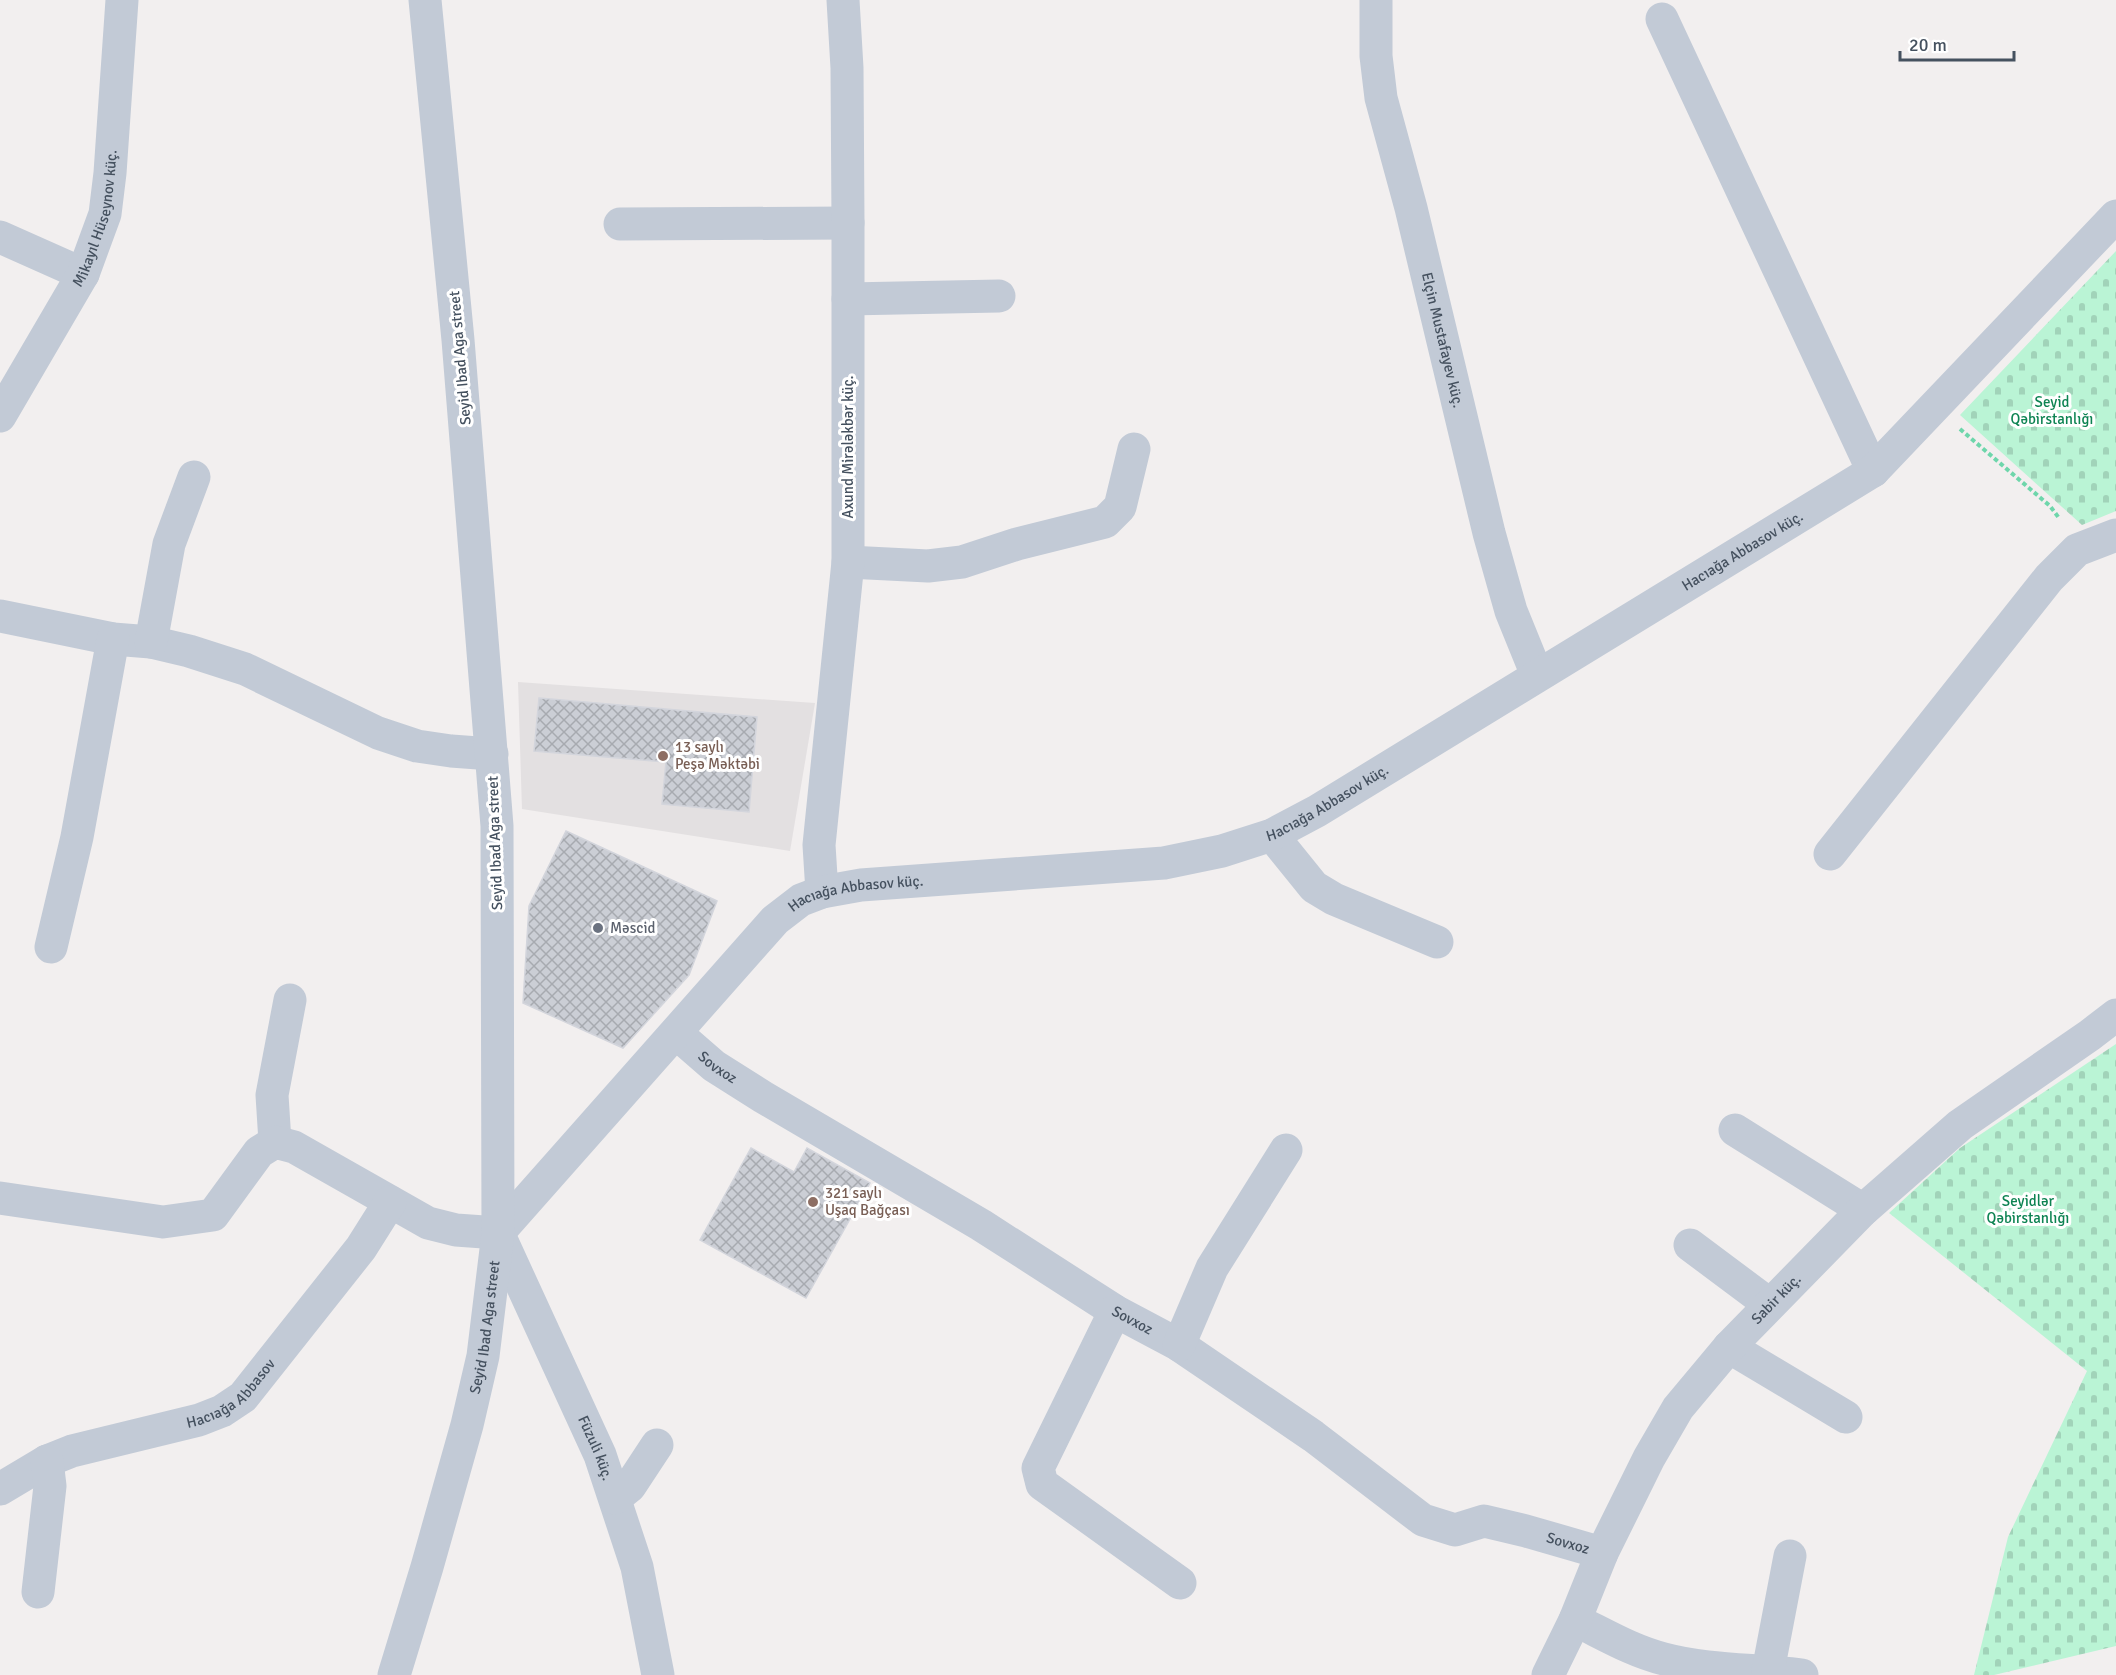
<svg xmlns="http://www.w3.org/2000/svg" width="2116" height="1675" font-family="Signika,sans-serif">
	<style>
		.education { fill: #e3e0e1 }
		.cemetery { fill: url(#cemetery-stones) }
		.building { fill: url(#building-cross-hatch); stroke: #d3d5dc; stroke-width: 1.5 }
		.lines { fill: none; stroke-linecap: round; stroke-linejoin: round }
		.path { stroke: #6ed6ab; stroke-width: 4; stroke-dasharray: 4.5 3; stroke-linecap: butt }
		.street { stroke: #c2cad6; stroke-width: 33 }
		.education-dot { fill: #8d6e63; stroke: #fff; stroke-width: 2 }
		.worship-dot { fill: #6b7280; stroke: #fff; stroke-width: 2 }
		.labels { text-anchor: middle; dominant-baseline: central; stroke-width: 6; stroke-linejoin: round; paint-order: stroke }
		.street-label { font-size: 15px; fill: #45515f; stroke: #fff }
		.park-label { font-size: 15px; fill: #0d8352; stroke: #fff }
		.education-label { font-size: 15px; fill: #785e54; stroke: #fff; text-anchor: start }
		.worship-label { font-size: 15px; fill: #5b616d; stroke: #fff; text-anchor: start }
	</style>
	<defs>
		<pattern id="cemetery-stones" width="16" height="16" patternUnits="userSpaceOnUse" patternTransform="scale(1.5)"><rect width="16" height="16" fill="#baf4d5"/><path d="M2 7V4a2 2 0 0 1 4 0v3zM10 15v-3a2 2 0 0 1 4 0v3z" fill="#a1d3b9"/></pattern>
		<pattern id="building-cross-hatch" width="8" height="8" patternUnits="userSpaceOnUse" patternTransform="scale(1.5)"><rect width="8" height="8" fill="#cbced5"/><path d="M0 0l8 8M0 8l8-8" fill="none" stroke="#a7aab0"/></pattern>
	</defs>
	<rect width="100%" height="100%" fill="#f2efef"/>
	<!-- education -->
	<path class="education" d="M518 682 815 703 790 851 522 809Z"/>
	<!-- cemetery -->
	<path class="cemetery" d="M2116 251V511L2082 525 1960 415Z
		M2116 1044V1646L1994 1675H1974L2008 1537 2087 1371 1889 1213 1960 1148Z"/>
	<!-- building -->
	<path class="building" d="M539 698 757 717 749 812 662 804 666 762 534 751Z
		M566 831 717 901 689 975 623 1048 523 1003 529 906Z
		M751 1148 794 1172 807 1148 870 1183 806 1298 700 1240Z"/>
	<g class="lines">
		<!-- path -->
		<path class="path" d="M1960 429 2050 506 2059 518"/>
		<!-- street -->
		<g class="street">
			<path id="s1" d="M1376 0V56L1381 98 1411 208 1489 533 1511 611 1537 675"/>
			<path d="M1662 19 1873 471"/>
			<path d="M620 224 848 223"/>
			<path d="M0 237 83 274"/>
			<path d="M848 299 999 296"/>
			<path id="s2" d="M0 416 83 274 105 214 110 173 122 0"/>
			<path d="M848 562 928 566 962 562 1017 544 1105 522 1120 507 1134 449"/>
			<path d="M0 616 113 639 151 642 189 651 245 669 378 733 417 746 451 751 492 754"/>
			<path d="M151 642 169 544 194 477"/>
			<path d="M1272 835 1314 887 1334 899 1437 942"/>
			<path d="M1830 854 2049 578 2077 550 2116 535"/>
			<path d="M822 892 819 845 848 562V223L847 68 843 0"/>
			<path d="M51 947 77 837 113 639"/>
			<path id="s3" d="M676 1033 714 1066 763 1097 981 1225 1115 1311 1179 1345 1313 1436 1423 1520 1455 1530 1484 1521 1526 1531 1602 1553"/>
			<path d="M1735 1130 1863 1210"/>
			<path d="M275 1142 272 1095 290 1000"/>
			<path d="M0 1198 163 1222 213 1215 259 1152 275 1142 294 1147 428 1223 456 1230 498 1233"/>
			<path id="s4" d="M498 1233 775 920 801 900 822 892 861 885 1164 863 1222 851 1272 835 1317 811 1873 471 2116 216"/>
			<path id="s5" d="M499 1235 600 1455 637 1567 658 1675"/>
			<path d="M1690 1245 1769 1304"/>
			<path d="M1115 1311 1038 1468 1042 1484 1180 1583"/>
			<path d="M1179 1345 1212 1268 1286 1150"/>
			<path d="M1729 1347 1846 1417"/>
			<path id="s6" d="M0 1489 47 1461 72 1451 199 1420 222 1411 243 1397 361 1248 390 1202"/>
			<path d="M615 1498 630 1486 657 1445"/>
			<path d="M38 1592 50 1486 47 1461"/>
			<path d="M1575 1620C1604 1634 1632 1651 1664 1659 1709 1671 1756 1669 1802 1675"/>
			<path d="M1768 1671 1790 1556"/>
			<path id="s7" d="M394 1675 427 1567 467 1425 483 1356 498 1233 497 826 458 340 425 0"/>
			<path id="s8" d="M1548 1675 1575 1620 1602 1553 1649 1458 1678 1408 1729 1347 1863 1210 1960 1125 2090 1035 2116 1015"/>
		</g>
	</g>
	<!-- markers -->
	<g class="education-dot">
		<circle cx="663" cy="756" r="6"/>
		<circle cx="813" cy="1202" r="6"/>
	</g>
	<circle class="worship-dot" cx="598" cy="928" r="6"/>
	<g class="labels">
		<!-- street labels -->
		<g class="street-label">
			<text stroke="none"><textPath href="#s2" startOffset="222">Mikayıl Hüseynov küç.</textPath></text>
			<text stroke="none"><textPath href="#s1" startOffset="348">Elçin Mustafayev küç.</textPath></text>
			<text transform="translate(460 358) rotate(-95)">Seyid Ibad Aga street</text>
			<text transform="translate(848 447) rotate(-90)">Axund Mirələkbər küç.</text>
			<text stroke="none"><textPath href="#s4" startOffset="1478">Hacıağa Abbasov küç.</textPath></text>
			<text stroke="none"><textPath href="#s4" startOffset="992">Hacıağa Abbasov küç.</textPath></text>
			<text transform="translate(495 843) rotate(-92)">Seyid Ibad Aga street</text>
			<text stroke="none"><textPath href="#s4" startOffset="506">Hacıağa Abbasov küç.</textPath></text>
			<text stroke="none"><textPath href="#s3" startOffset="54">Sovxoz</textPath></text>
			<text stroke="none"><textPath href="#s8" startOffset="444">Sabir küç.</textPath></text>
			<text stroke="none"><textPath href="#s3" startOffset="540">Sovxoz</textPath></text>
			<text stroke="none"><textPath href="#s7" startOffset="360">Seyid Ibad Aga street</textPath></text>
			<text stroke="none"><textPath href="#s6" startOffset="254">Hacıağa Abbasov</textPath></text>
			<text stroke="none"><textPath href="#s5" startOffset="234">Füzuli küç.</textPath></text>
			<text stroke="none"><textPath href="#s3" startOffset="1044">Sovxoz</textPath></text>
		</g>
		<!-- park labels -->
		<g class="park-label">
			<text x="2052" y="402">Seyid<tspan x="2052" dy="17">Qəbirstanlığı</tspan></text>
			<text x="2028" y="1201">Seyidlər<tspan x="2028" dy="17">Qəbirstanlığı</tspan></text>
		</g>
		<!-- education labels -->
		<g class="education-label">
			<text x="675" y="747">13 saylı<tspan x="675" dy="17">Peşə Məktəbi</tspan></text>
			<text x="825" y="1193">321 saylı<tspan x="825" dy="17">Uşaq Bağçası</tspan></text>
		</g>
		<!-- worship labels -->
		<g class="worship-label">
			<text x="610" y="928">Məscid</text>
		</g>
	</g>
	<!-- scale -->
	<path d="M1900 51v9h114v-9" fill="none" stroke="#45515f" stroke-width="3"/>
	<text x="1909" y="51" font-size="18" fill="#45515f" stroke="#ffffff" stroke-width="4.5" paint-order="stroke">20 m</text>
</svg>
